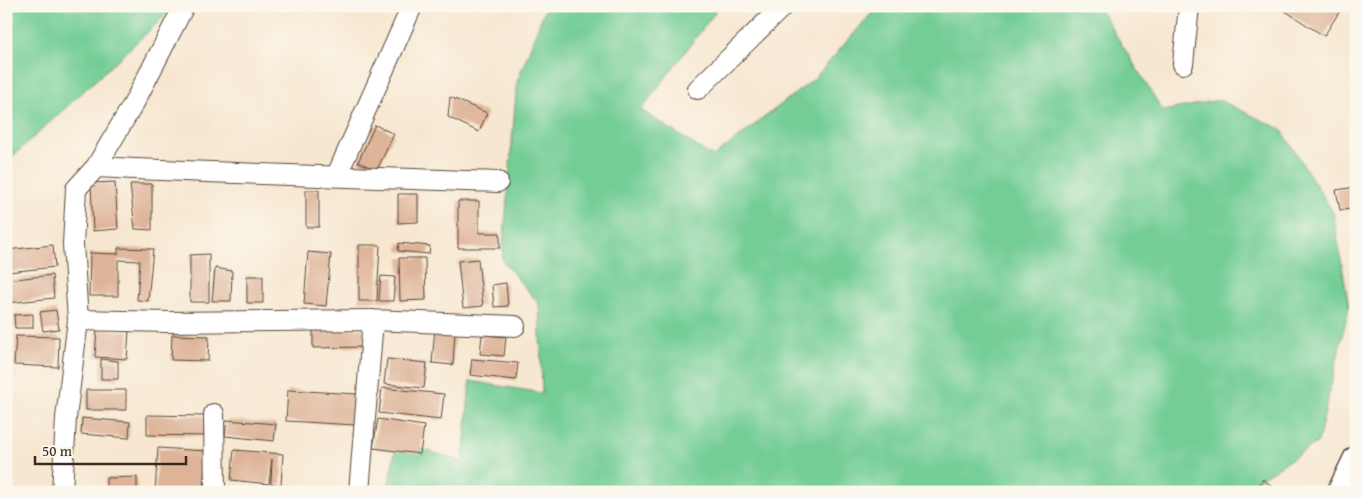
<svg xmlns="http://www.w3.org/2000/svg" width="1362" height="498" font-family="'Gentium Book Plus',serif">
	<style>
		.green { fill: #73cd95; stroke: #577c5a }
		.building { fill: #deb499 }
		.lines { fill: none; stroke-linecap: round; stroke-linejoin: round }
		.minor-casing { stroke: #574639; stroke-width: 22 }
		.tertiary-casing { stroke: #574639; stroke-width: 28 }
		.minor { stroke: #fff; stroke-width: 20 }
		.tertiary { stroke: #fff; stroke-width: 25 }
	</style>
	<rect width="100%" height="100%" fill="#fbf7ec"/>
	<filter id="ink" filterUnits="userSpaceOnUse"><feTurbulence type="fractalNoise" baseFrequency=".02" numOctaves="2"/><feDisplacementMap in="SourceGraphic" scale="10" xChannelSelector="R" yChannelSelector="G"/><feConvolveMatrix kernelMatrix="1 2 1 2 8 2 1 2 1" color-interpolation-filters="sRGB"/></filter>
	<filter id="wash" filterUnits="userSpaceOnUse"><feTurbulence type="fractalNoise" baseFrequency=".0096" numOctaves="4" result="noise"/><feDisplacementMap in="SourceGraphic" scale="20" xChannelSelector="R" yChannelSelector="G"/><feGaussianBlur stdDeviation="1.12" result="paint"/><feColorMatrix in="noise" values="0 0 0 0 0 0 0 0 0 0 0 0 0 0 0 0 0 1.4 0 .05"/><feComposite in="paint" operator="in"/></filter>
	<g filter="url(#wash)">
		<rect width="100%" height="100%" fill="#f7e7d0"/>
		<!-- green -->
		<path class="green" d="M6 6H176L12 157 6 194Z
			M546 6H720L641 110 713 157 814 79 878 6H1098L1163 111 1219 100 1281 129 1333 212 1349 307 1318 442 1239 492H387L397 441 463 462 470 381 542 393 539 304 502 260 517 82Z"/>
		<g id="blocks">
			<!-- building -->
			<path class="building" d="M1284 6H1343L1324 36 1282 9Z
				M450 97 487 113 479 132 448 117Z
				M375 125 394 134 377 170 358 162Z
				M115 182 118 229 93 231 91 183Z
				M130 184H152V230L135 229Z
				M1356 187V209L1340 210 1336 190Z
				M306 190H319V227H306Z
				M398 194H418V222L398 223Z
				M458 201H479V233H500V248H458Z
				M399 243 430 246 429 254 398 251Z
				M53 245 55 267 8 272 6 250Z
				M359 245H380L377 301H359Z
				M118 248 153 249 148 301 137 300 140 261 118 260V296H89L90 253 118 254Z
				M308 252 331 254 326 306 304 304Z
				M209 254V302H190V255Z
				M399 258H425L426 300 400 301Z
				M478 259 483 306 463 308 458 261Z
				M215 268 232 271 231 301H212Z
				M52 275 54 298 7 303 6 280Z
				M247 276H263V303H247Z
				M381 276 395 277 393 301H379Z
				M506 283 508 306 494 307 492 285Z
				M56 310 59 329 43 331 40 312Z
				M33 314V328H15L14 315Z
				M435 328 455 330 453 365 432 363Z
				M97 329 129 331 127 359 95 357Z
				M364 329V347L313 348V330Z
				M172 335 209 336 208 361 171 360Z
				M482 335 506 337 504 356 480 354Z
				M16 336 59 337 58 367 14 365Z
				M101 359 118 361V379H101Z
				M387 359 427 363 424 388 384 384Z
				M472 359 518 363 516 380 470 375Z
				M382 388 444 394 441 420 379 413Z
				M86 390H126V410H86Z
				M288 390 357 394 355 425 286 421Z
				M147 415 204 416V436L147 435Z
				M82 418 130 422 129 438 81 434Z
				M378 419 424 426 420 454 373 448Z
				M227 420 276 424 274 441 225 436Z
				M158 448 206 451 203 492H155Z
				M234 450 283 454 281 485 271 484 272 459 269 484 231 480Z
				M137 477V490L106 491V478Z
				M1263 479 1279 492H1253Z
				M290 486 291 492H269V489Z"/>
		</g>
	</g>
	<g filter="url(#ink)">
		<use href="#blocks" fill-opacity="0" stroke="#574639" stroke-width="1"/>
		<g class="lines">
			<!-- minor casing -->
			<g class="minor-casing">
				<path id="minor" d="M1183 64 1189 6
					M698 89 783 6
					M96 167C230 174 364 177 498 182
					M337 175 412 6
					M78 320 168 322 373 320 515 326
					M214 414 215 492
					M62 492 66 418 78 320 73 244 76 189 96 167 134 103 184 6
					M359 492 373 320"/>
			</g>
			<!-- tertiary casing -->
			<g class="tertiary-casing">
				<path id="tertiary" d="M1340 492 1356 459"/>
			</g>
			<!-- minor -->
			<use href="#minor" class="minor"/>
			<!-- tertiary -->
			<use href="#tertiary" class="tertiary"/>
		</g>
	</g>
	<!-- margin -->
	<rect width="1362" height="498" fill="none" stroke="#fbf7ec" stroke-width="25"/>
	<!-- scale -->
	<path d="M35 456v8h151v-8" fill="none" stroke="#3b2a1e" stroke-width="2.5"/>
	<text x="42" y="456" font-size="15" fill="#3b2a1e" stroke="#fbf7ec" stroke-width="4" paint-order="stroke">50 m</text>
</svg>
